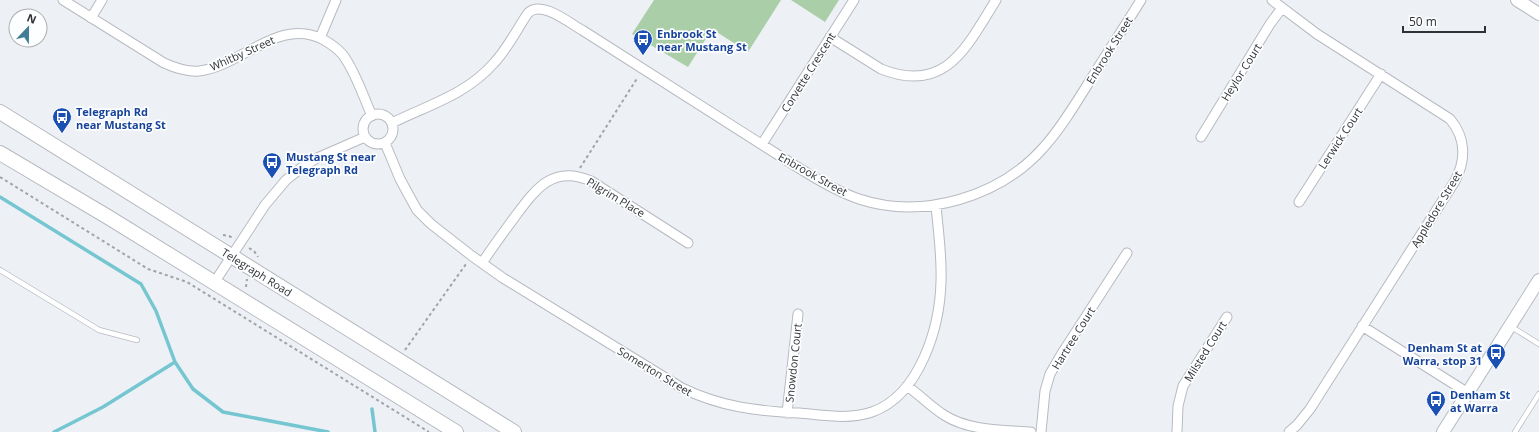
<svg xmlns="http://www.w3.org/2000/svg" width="1539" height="432" font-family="'Open Sans',sans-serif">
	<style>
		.green { fill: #aacea8 }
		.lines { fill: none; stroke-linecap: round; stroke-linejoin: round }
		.stream { stroke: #75c6d0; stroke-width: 3.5 }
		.lane-casing { stroke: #b7bac0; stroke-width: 6 }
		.street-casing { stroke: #b7bac0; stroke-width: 11 }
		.secondary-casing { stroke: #b7bac0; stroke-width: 14 }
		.primary-casing { stroke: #b7bac0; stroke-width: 16 }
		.path { stroke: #a1a3a7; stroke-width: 2; stroke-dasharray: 3 3; stroke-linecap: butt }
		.lane { stroke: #fff; stroke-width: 4.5 }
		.street { stroke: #fff; stroke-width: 9 }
		.secondary { stroke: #fff; stroke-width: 12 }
		.primary { stroke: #fff; stroke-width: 14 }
		.labels { text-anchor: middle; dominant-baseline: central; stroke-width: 3.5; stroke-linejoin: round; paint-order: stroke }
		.transit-label { font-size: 11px; font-weight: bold; fill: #164399; stroke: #fdfeff; text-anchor: start }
		.street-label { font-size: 11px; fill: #303133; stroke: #fdfeff }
	</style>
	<rect width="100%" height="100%" fill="#edf1f6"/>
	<!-- green -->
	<path class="green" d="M654 0H781L748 52 712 29 688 67 632 34Z
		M791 0H839L825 22Z"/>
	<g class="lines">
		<!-- stream -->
		<path class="stream" d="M0 197 141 284 156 311 175 362 193 389 223 412 328 432
			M372 409 375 432
			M54 432 103 407 175 362"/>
		<!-- lane casing -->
		<g class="lane-casing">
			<path id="lane" d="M0 270 99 330 137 340
				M1510 326 1539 344
				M1515 432 1539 394"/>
		</g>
		<!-- street casing -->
		<g class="street-casing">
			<path id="street" d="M63 0 164 63C175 68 186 72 199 71 242 66 279 16 324 40 331 44 338 49 343 55 356 73 363 96 372 116
				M1272 0 1317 34 1450 119C1466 138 1466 160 1455 181L1310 409 1297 425 1289 432
				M91 18 102 0
				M830 37 881 69C946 95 967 46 996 0
				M320 38 336 0
				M363 129a15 15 0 1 1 30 0a15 15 0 1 1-30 0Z
				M392 123C428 105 466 95 494 63 508 48 517 29 528 13 542 0 569 23 582 30L794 165C815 178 836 191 859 199 923 220 1000 197 1044 147 1060 129 1073 108 1086 87 1104 58 1123 29 1141 0
				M1201 137 1270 24 1282 8
				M385 143 400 179 412 201 417 210 431 224 472 256 503 278 682 388C721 407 757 411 799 413 823 415 849 420 872 412 920 395 940 327 941 281 942 255 938 230 936 205
				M762 144 854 0
				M1299 202 1381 74
				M482 263C492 248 503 233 514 218 535 190 552 164 591 181L688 243
				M214 283 265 205 286 180 305 165 317 158 365 137
				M1362 326 1468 393
				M907 386C920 395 931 407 944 415 969 431 1002 430 1031 432
				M787 413 798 314
				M1041 432 1045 391 1050 374 1061 355 1127 253
				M1177 432 1178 406 1183 386 1227 317"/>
		</g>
		<!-- secondary casing -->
		<g class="secondary-casing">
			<path id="secondary" d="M1517 0 1539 14
				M1443 432 1539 280"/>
		</g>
		<!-- primary casing -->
		<g class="primary-casing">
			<path id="primary" d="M0 112 514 432
				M0 153 108 217 456 432"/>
		</g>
		<!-- path -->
		<path class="path" d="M580 168 638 77
			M0 177 148 269 187 282 429 432
			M223 235 229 236 233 238
			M249 248 254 251 258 257
			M246 287 247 279
			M405 350 466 264"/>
		<!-- lane -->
		<use href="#lane" class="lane"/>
		<!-- street -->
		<use href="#street" class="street"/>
		<!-- secondary -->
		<use href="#secondary" class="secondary"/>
		<!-- primary -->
		<use href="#primary" class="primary"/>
	</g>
	<!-- icons -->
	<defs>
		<g id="bus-pin" transform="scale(1)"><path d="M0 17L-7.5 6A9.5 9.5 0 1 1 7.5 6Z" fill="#1a4fb4" stroke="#fdfeff"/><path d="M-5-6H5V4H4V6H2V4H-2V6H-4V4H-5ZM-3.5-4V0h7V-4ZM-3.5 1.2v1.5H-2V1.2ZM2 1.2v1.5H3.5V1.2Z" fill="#fff"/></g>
	</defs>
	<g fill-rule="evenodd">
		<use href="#bus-pin" x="643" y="39"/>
		<use href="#bus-pin" x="62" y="117"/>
		<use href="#bus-pin" x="272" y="162"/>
		<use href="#bus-pin" x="1496" y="353"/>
		<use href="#bus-pin" x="1436" y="400"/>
	</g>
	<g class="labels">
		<!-- transit labels -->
		<g class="transit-label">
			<text x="657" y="33">Enbrook St<tspan x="657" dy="13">near Mustang St</tspan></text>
			<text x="76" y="111">Telegraph Rd<tspan x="76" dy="13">near Mustang St</tspan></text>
			<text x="286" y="156">Mustang St near<tspan x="286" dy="13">Telegraph Rd</tspan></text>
			<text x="1482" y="347" text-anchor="end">Denham St at<tspan x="1482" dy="13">Warra, stop 31</tspan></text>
			<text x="1450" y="394">Denham St<tspan x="1450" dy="13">at Warra</tspan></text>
		</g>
		<!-- street labels -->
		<g class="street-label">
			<text transform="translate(1109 50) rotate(-58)">Enbrook Street</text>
			<text transform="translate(242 53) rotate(-24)">Whitby Street</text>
			<text transform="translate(808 72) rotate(-58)">Corvette Crescent</text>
			<text transform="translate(1241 72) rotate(-58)">Heylor Court</text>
			<text transform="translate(1340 138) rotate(-57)">Lerwick Court</text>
			<text transform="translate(813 174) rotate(29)">Enbrook Street</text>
			<text transform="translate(616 197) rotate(31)">Pilgrim Place</text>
			<text transform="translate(1436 209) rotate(-59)">Appledore Street</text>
			<text transform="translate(257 272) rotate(32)">Telegraph Road</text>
			<text transform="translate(1073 338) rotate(-58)">Hartree Court</text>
			<text transform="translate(1205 351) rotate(-58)">Milsted Court</text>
			<text transform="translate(793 363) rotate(-84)">Snowdon Court</text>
			<text transform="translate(655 371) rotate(31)">Somerton Street</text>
		</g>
	</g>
	<!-- north arrow -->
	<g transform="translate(28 28) rotate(22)"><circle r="19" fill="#fdfeff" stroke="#abacad"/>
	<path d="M0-3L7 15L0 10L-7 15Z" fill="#417e95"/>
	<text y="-6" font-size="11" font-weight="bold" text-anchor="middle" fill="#303133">N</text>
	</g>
	<!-- scale -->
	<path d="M1403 26v6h82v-6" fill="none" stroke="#303133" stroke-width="2"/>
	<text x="1409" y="26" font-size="12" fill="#303133" stroke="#fdfeff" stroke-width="3" paint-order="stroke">50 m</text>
</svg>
